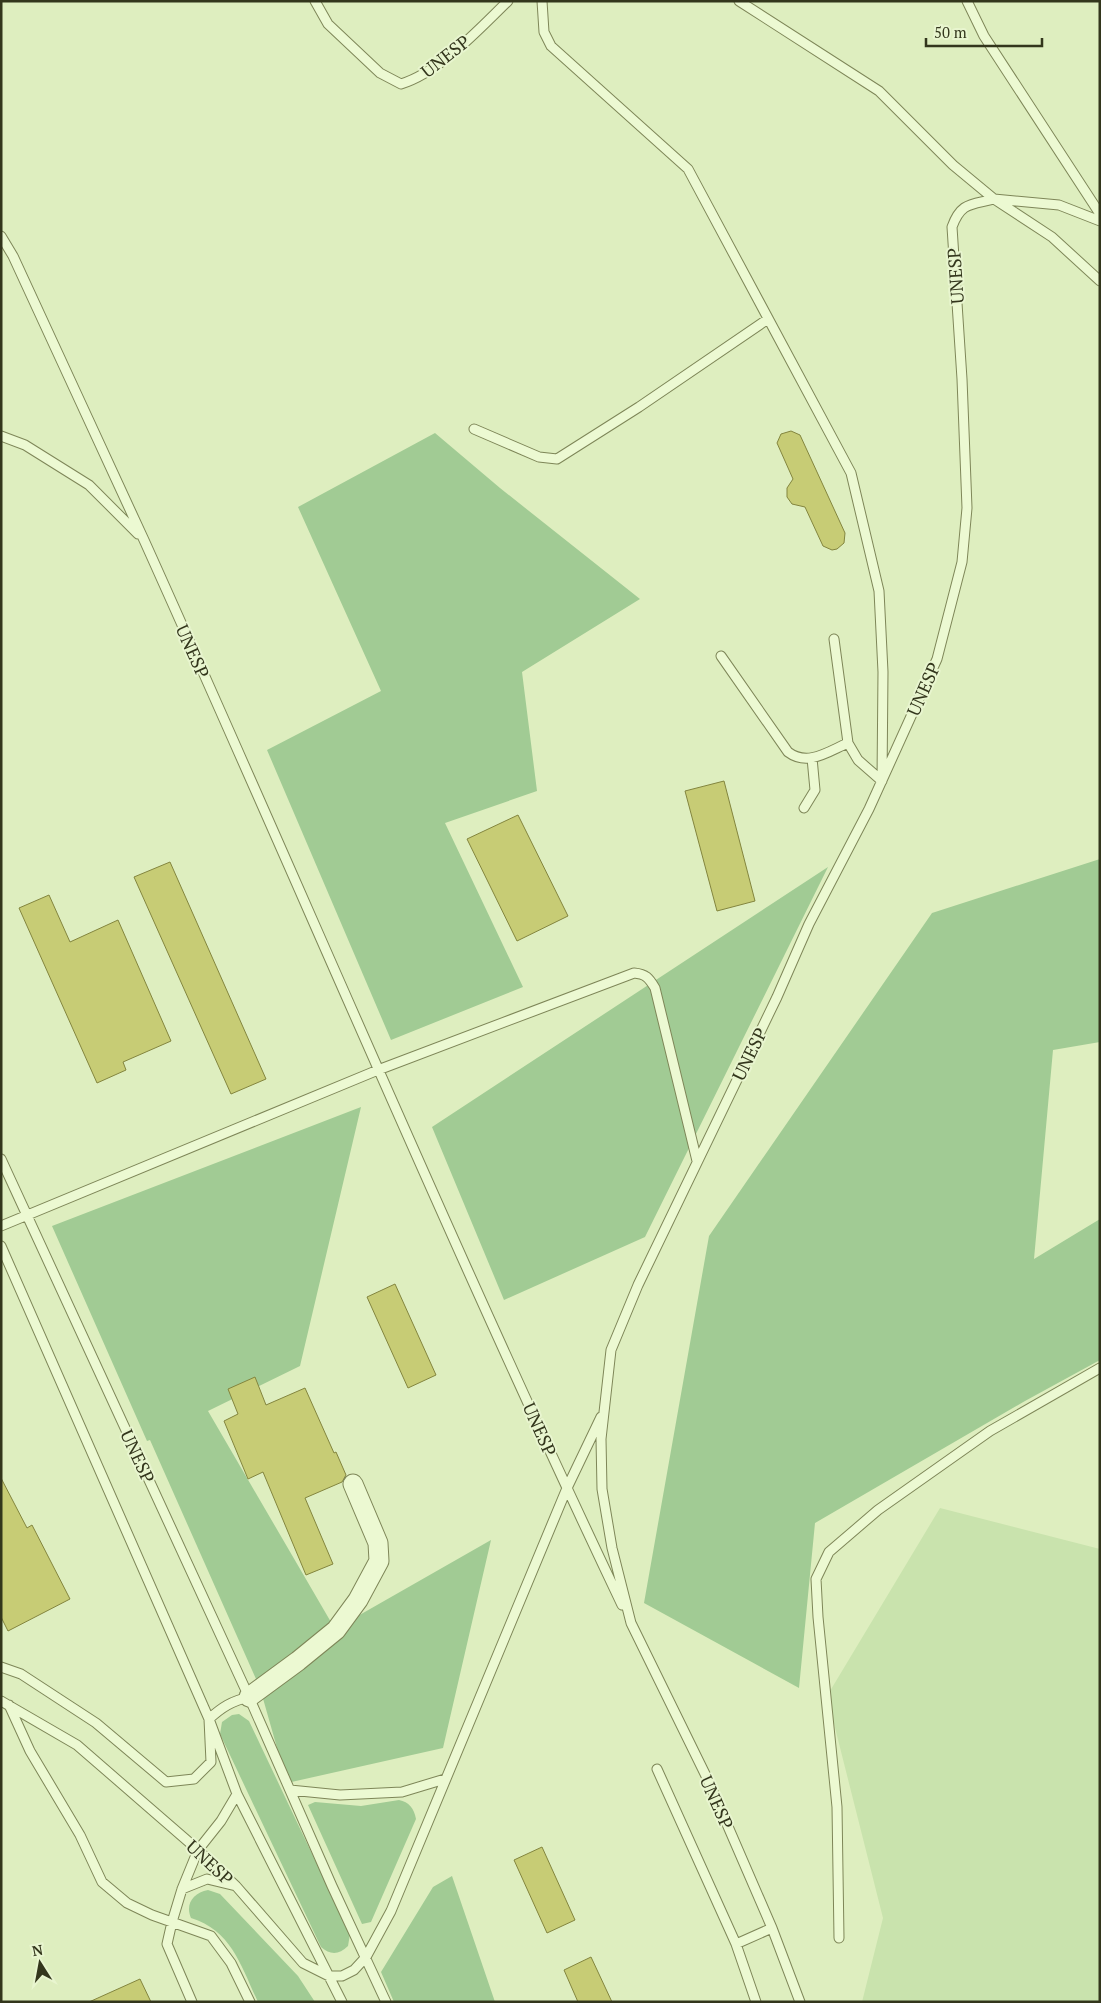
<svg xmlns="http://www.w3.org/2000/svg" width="1101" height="2003" font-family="'PT Serif',serif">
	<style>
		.farmland { fill: #c9e3ad }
		.green { fill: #a1cb94 }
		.building { fill: #c7cc75; stroke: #83853e }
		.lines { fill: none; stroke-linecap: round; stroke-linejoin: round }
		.service-casing { stroke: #7e8658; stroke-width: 11 }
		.minor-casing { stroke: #7e8658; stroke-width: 21 }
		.service { stroke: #ecf9d2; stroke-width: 9 }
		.minor { stroke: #ecf9d2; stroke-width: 19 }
		.labels { text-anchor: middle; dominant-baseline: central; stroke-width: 4; stroke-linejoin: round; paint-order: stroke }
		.street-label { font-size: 18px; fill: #33361c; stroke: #e8f5cf }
	</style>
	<rect width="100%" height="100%" fill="#deeebf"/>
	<!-- farmland -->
	<path class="farmland" d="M940 1508 1100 1549V2002H862L883 1918 827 1696Z"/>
	<!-- green -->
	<path class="green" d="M435 433 500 488 640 599 522 672 537 791 445 823 523 987 391 1040 267 750 381 691 298 507Z
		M1100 859V1042L1053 1050 1034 1259 1100 1219V1360L1025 1401 815 1523 799 1688 644 1603 709 1236 932 913Z
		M828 867 645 1237 504 1300 432 1127Z
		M361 1107 300 1366 208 1411 335 1629 491 1540 443 1748 287 1783 260 1688 150 1440 147 1441 52 1226Z
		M239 1714 249 1721 350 1934 348 1946C339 1955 330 1955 321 1947L220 1734 222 1722 232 1715Z
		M399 1800C409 1802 414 1808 416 1819L371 1922 362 1924 308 1805 315 1802 361 1806Z
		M452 1876 495 2002H394L381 1972 433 1887Z
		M208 1890 220 1894 298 1976 315 2002H258C241 1966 232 1931 191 1918 185 1904 193 1893 208 1890Z"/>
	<!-- building -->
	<path class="building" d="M791 431 800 435 845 533 844 543 837 549 832 550 823 546 805 507 792 504 787 497V488L793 479 777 443 781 434Z
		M724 781 755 901 717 911 685 791Z
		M518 815 568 916 517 941 467 839Z
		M170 862 266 1079 231 1094 134 877Z
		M49 895 70 942 118 920 171 1041 123 1062 126 1070 97 1083 19 908Z
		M395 1284 436 1375 408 1388 367 1297Z
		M255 1377 266 1405 305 1388 334 1453 336 1452 346 1475 342 1482 305 1498 333 1564 306 1575 263 1472 248 1479 224 1421 238 1414 228 1389Z
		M1 1478 27 1528 32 1525 70 1599 8 1631 1 1617Z
		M542 1847 575 1920 547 1933 514 1860Z
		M591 1957 612 2002H578L564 1970Z
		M140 1979 151 2002H89Z"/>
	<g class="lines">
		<!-- service casing -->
		<g class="service-casing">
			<path id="service" d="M315 1 328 24 380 73 401 84C440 72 479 29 508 1
				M542 1 544 32 551 46 688 169 851 473 879 591 883 672 882 781 858 760 848 743 834 639
				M739 1 879 91 953 165 994 199 1059 205 1100 221
				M967 1 984 36 1100 214
				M1 236 13 256C56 351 101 445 144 540 304 895 455 1254 622 1605
				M474 429 539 457 557 459 639 407 768 319
				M1 436 25 445 89 485 138 534
				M721 656 788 752C808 767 829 751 848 743
				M804 808 815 790 812 758
				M1 1159 249 1697 332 1886 386 2002
				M1 1226 378 1070 634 973C646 974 649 978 655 988L697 1161
				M1 1246 209 1719 237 1794 342 2002
				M1 1667 21 1674 96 1723 166 1782 194 1779 211 1762 209 1719C222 1707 232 1701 249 1697
				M1 1701 77 1745 198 1850 236 1886 303 1963 329 1976H342L354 1970 366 1957 391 1911 567 1488 601 1417
				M9 1705 30 1751 80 1835 102 1882 127 1903 152 1915 211 1936 231 1963 250 2002
				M657 1769 736 1944 756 2002
				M290 1790 340 1795 402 1792 445 1779
				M182 1889 207 1879 236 1886
				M839 1938 837 1807 818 1617 816 1579 829 1552 878 1510 990 1431 1100 1368
				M736 1944 772 1928
				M192 2002 167 1944 172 1922 182 1889 198 1850 221 1821 237 1794
				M800 2002 772 1928 707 1778 631 1623 612 1548 602 1489 601 1439 611 1350 638 1285 777 997 809 924 869 809 937 659 962 562 967 508 962 379 952 227C961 202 971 205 994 199L1052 237 1100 281"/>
		</g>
		<!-- minor casing -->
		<g class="minor-casing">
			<path id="minor" d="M249 1697 298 1661 336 1630 358 1600 379 1561 378 1543 353 1484"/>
		</g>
		<!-- service -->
		<use href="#service" class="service"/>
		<!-- minor -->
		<use href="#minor" class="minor"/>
	</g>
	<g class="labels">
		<!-- street labels -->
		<g class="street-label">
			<text transform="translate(445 56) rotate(-38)">UNESP</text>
			<text transform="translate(955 276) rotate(-94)">UNESP</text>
			<text transform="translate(193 651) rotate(66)">UNESP</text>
			<text transform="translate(923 689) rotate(-66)">UNESP</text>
			<text transform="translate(749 1054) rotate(-64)">UNESP</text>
			<text transform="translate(540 1429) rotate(66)">UNESP</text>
			<text transform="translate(138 1456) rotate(65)">UNESP</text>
			<text transform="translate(717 1802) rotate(66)">UNESP</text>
			<text transform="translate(210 1862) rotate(43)">UNESP</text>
		</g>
	</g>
	<!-- border -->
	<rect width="1101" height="2003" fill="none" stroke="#33361c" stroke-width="5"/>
	<!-- north arrow -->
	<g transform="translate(40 1963) rotate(349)" stroke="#e8f5cf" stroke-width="4" paint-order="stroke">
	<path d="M0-4L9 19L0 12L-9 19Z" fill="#33361c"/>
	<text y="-8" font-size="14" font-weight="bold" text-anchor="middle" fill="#33361c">N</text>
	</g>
	<!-- scale -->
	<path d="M926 38v8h116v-8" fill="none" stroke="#33361c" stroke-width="2.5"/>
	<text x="934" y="38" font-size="15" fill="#33361c" stroke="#e8f5cf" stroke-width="4" paint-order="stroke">50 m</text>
</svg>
